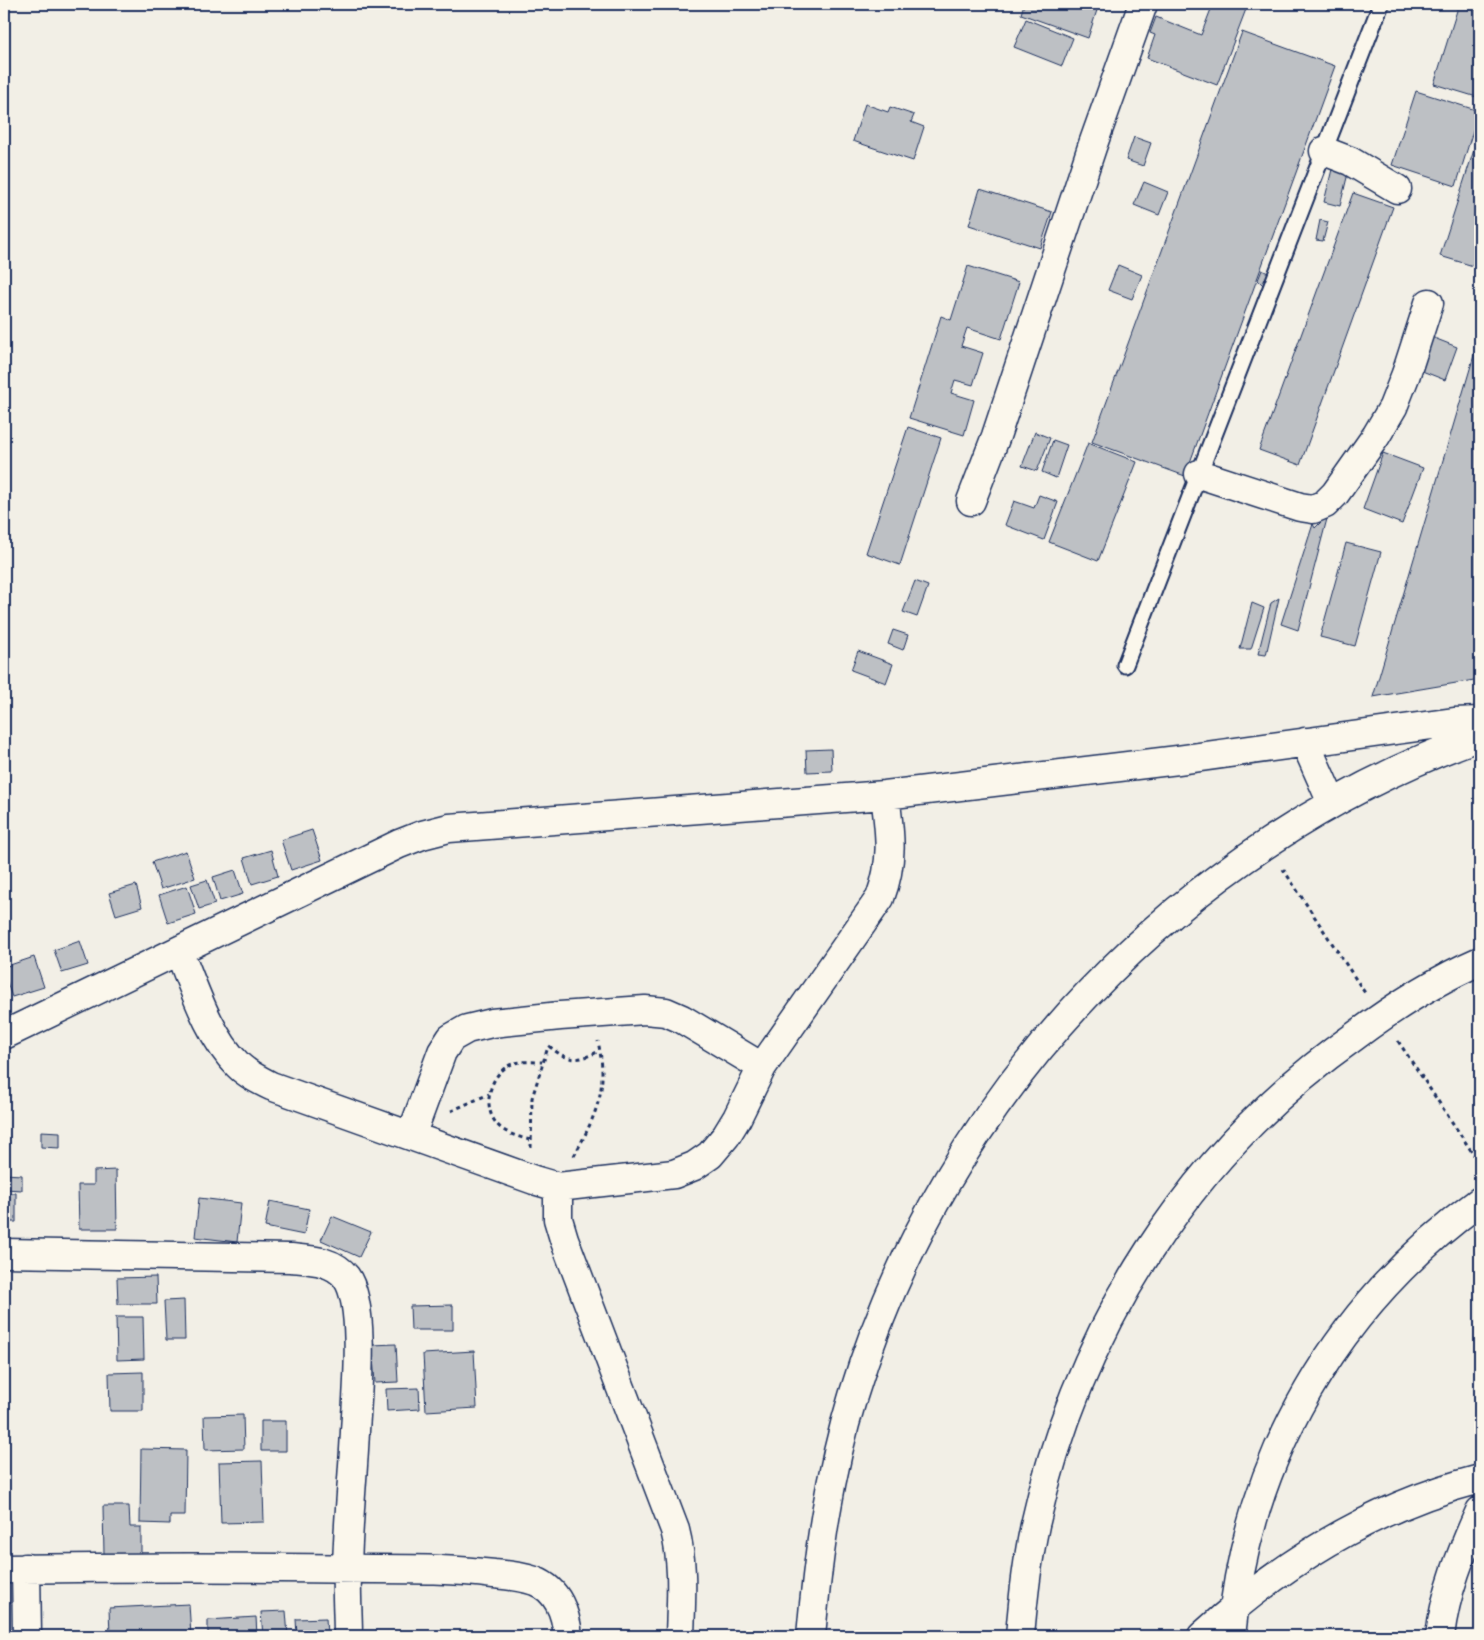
<svg xmlns="http://www.w3.org/2000/svg" width="1484" height="1640" font-family="Delius,sans-serif">
	<style>
		.building { fill: #bdc0c4; stroke: #1b2f5e }
		.lines { fill: none; stroke-linecap: round; stroke-linejoin: round }
		.lane-casing { stroke: #1b2f5e; stroke-width: 19 }
		.street-casing { stroke: #1b2f5e; stroke-width: 31 }
		.path { stroke: #1b2f5e; stroke-width: 3; stroke-dasharray: 4 4; stroke-linecap: butt }
		.lane { stroke: #fbf7ec; stroke-width: 15 }
		.street { stroke: #fbf7ec; stroke-width: 28 }
	</style>
	<rect width="100%" height="100%" fill="#f2efe6"/>
	<filter id="ink" filterUnits="userSpaceOnUse"><feTurbulence type="fractalNoise" baseFrequency=".02" numOctaves="2"/><feDisplacementMap in="SourceGraphic" scale="10" xChannelSelector="R" yChannelSelector="G"/><feConvolveMatrix kernelMatrix="1 2 1 2 8 2 1 2 1" color-interpolation-filters="sRGB"/></filter>
	<g filter="url(#ink)">
		<!-- building -->
		<path class="building" d="M1024 4H1099L1088 38 1021 14Z
			M1213 4H1248L1217 85 1147 58 1155 35 1150 33 1156 17 1201 35Z
			M1459 4H1480V98L1434 84Z
			M1026 19 1073 38 1062 66 1014 47Z
			M1242 32 1335 66 1185 476 1092 442Z
			M1416 91 1479 111 1456 186 1392 165Z
			M865 104 888 112 890 107 914 115 911 122 924 127 913 161 853 141Z
			M1480 131V268L1440 256Z
			M1134 137 1151 143 1143 166 1126 160Z
			M1334 161 1350 165 1340 206 1324 202Z
			M1144 182 1168 192 1159 215 1134 205Z
			M980 189 1052 212 1040 248 969 225Z
			M1353 193 1393 207 1300 465 1259 450Z
			M1320 220 1328 222 1323 241 1316 240Z
			M1118 265 1142 275 1132 299 1108 290Z
			M968 266 1019 282 1001 339 967 328 961 346 983 353 973 385 955 380 951 393 974 400 964 435 909 418 941 316 951 320Z
			M1262 270 1270 274 1264 286 1258 280Z
			M1480 335V679L1373 697Z
			M1429 336 1457 347 1445 380 1417 369Z
			M908 427 941 438 900 565 866 553Z
			M1035 432 1050 438 1037 471 1022 466Z
			M1053 440 1067 445 1056 478 1042 472Z
			M1088 443 1137 462 1098 561 1049 542Z
			M1383 453 1423 468 1402 524 1363 509Z
			M1039 495 1058 502 1044 540 1005 525 1014 501 1034 508Z
			M1328 515 1298 630 1281 624 1313 524 1315 528Z
			M1346 543 1381 552 1355 646 1320 637Z
			M915 581 928 586 917 617 903 612Z
			M1279 598 1266 655 1258 654 1271 603Z
			M1252 603 1264 608 1251 649H1240Z
			M893 630 908 635 903 650 888 644Z
			M858 651 893 664 886 683 851 670Z
			M831 749 832 771 807 772 806 750Z
			M312 830 322 860 291 870 281 840Z
			M271 850 278 876 252 884 244 858Z
			M186 851 195 878 161 889 152 862Z
			M235 870 243 894 220 901 213 877Z
			M207 880 215 904 199 909 191 885Z
			M136 885 142 907 116 915 109 893Z
			M187 886 196 914 168 923 159 895Z
			M80 941 88 965 62 973 54 950Z
			M34 957 44 987 12 997 4 974V967Z
			M41 1131 60 1132V1148L41 1147Z
			M116 1170 117 1229H79L78 1185H94V1171Z
			M4 1174 22 1175V1190L4 1189Z
			M4 1193H16V1222H4Z
			M199 1198 241 1203 237 1242 195 1237Z
			M270 1201 309 1209 304 1235 265 1227Z
			M332 1216 371 1232 359 1257 321 1240Z
			M156 1277 157 1304H118L117 1278Z
			M184 1300 185 1340H166L164 1301Z
			M453 1305V1330H411L410 1306Z
			M116 1317H143L144 1359 117 1360Z
			M396 1344 398 1382 375 1383 372 1345Z
			M474 1351 477 1408 426 1411 423 1354Z
			M143 1372V1411H110L109 1373Z
			M419 1388 420 1409 387 1411 386 1389Z
			M243 1415 244 1449 205 1450 204 1416Z
			M261 1421H286V1451H261Z
			M141 1449 186 1450 185 1516H170V1524L140 1523Z
			M262 1461 264 1522 221 1523 219 1462Z
			M103 1506H129L130 1527H141V1554H104Z
			M189 1604 191 1636H110L109 1608Z
			M286 1611 288 1636H263L261 1612Z
			M256 1617 257 1636H208V1620Z
			M326 1618 327 1636H297L296 1619Z"/>
		<g class="lines">
			<!-- lane casing -->
			<g class="lane-casing">
				<path id="lane" d="M1125 665 1381 4"/>
			</g>
			<!-- street casing -->
			<g class="street-casing">
				<path id="street" d="M1324 151 1350 161 1397 189
					M1199 474 1300 507 1313 509 1325 504 1335 494 1376 436 1393 407 1406 374 1429 303
					M971 501 996 436 1092 147 1143 4
					M1305 742 1332 803
					M179 951C194 988 209 1036 238 1065 247 1074 259 1080 271 1086L534 1180 558 1187 674 1174 694 1166 710 1155 726 1136 737 1118 762 1067 880 898C894 860 890 834 885 795
					M4 1035 399 844 422 835 449 828 885 795 1178 760 1454 722 1480 721
					M411 1136 442 1052 451 1038 467 1029 492 1023 560 1016 645 1010 666 1012 682 1019 762 1067
					M558 1187V1219L564 1239 675 1530C684 1565 681 1600 680 1636
					M4 1253 291 1258C310 1260 333 1260 346 1277 366 1304 357 1397 355 1431 353 1476 348 1522 347 1568 346 1591 348 1614 348 1636
					M26 1568 27 1636
					M4 1569C127 1567 250 1567 374 1569 414 1569 454 1569 494 1574 508 1575 522 1577 535 1581 558 1590 566 1614 568 1636
					M811 1636C818 1555 829 1474 853 1396 945 1092 1182 844 1480 736
					M1020 1636C1023 1599 1027 1562 1035 1525 1078 1329 1190 1152 1355 1036 1394 1007 1436 980 1480 961
					M1202 1636C1282 1563 1374 1506 1480 1479
					M1231 1636C1247 1458 1336 1306 1480 1201
					M1440 1636C1445 1592 1462 1551 1480 1511"/>
			</g>
			<!-- path -->
			<path class="path" d="M1283 869 1365 993
				M1398 1041 1480 1164
				M549 1046C568 1062 578 1062 599 1051
				M451 1111 489 1094
				M530 1140C519 1137 503 1133 496 1123 481 1104 491 1070 515 1063 523 1061 534 1062 542 1062
				M531 1148 532 1098 548 1047
				M574 1156C588 1130 603 1102 602 1072 602 1062 600 1051 598 1041"/>
			<!-- lane -->
			<use href="#lane" class="lane"/>
			<!-- street -->
			<use href="#street" class="street"/>
		</g>
	</g>
	<!-- margin -->
	<rect width="1484" height="1640" fill="none" stroke="#fbf7ec" stroke-width="20"/>
	<rect x="10" y="10" width="1464" height="1620" fill="none" stroke="#1b2f5e" stroke-width="2" filter="url(#ink)"/>
</svg>
